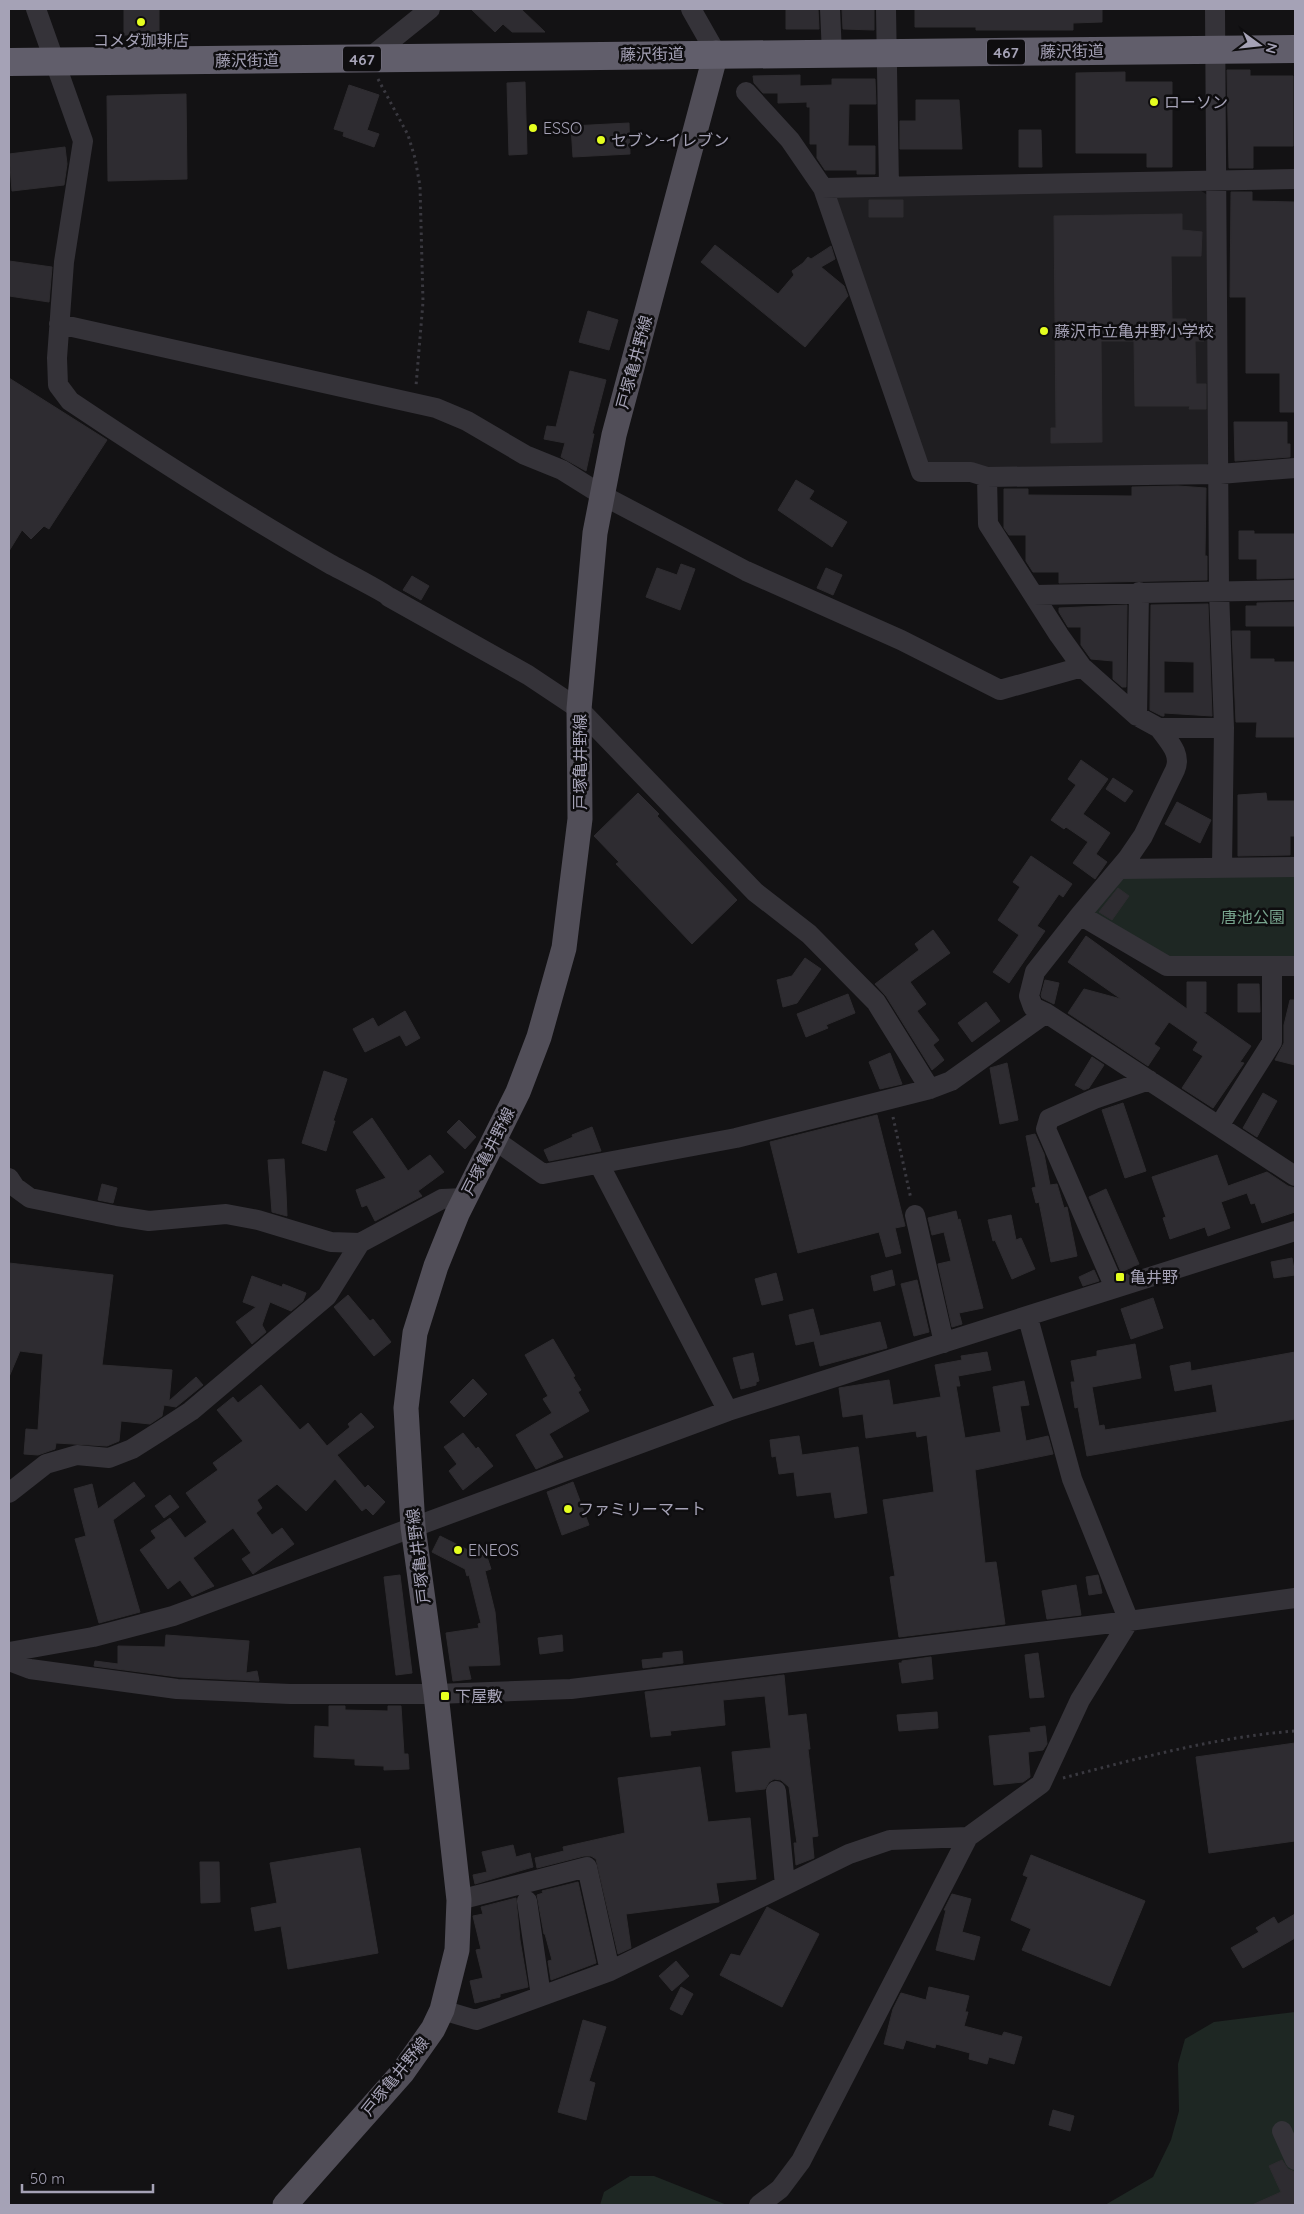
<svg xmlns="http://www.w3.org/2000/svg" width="1304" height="2214" font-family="Quicksand,'Noto Sans JP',sans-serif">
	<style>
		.built { fill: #1f1e21 }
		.green { fill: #1e2723 }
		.building { fill: #2e2c31; stroke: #2e2c30; fill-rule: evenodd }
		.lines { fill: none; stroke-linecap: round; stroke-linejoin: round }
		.path { stroke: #3a3940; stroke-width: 3; stroke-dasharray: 2.5 4; stroke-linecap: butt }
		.minor { stroke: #353339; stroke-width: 20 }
		.major { stroke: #514e58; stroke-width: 25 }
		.highway { stroke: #615e6b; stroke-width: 28 }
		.poi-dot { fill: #e5ff1f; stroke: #0e0d0f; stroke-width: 2 }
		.labels { text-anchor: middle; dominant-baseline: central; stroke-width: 5; stroke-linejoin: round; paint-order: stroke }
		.shield { fill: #0e0d0f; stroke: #787584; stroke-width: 1 }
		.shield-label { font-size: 15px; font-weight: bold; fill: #a5a2b6 }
		.poi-label { font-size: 16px; fill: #a5a2b6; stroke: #0e0d0f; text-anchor: start }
		.street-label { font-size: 16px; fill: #a5a2b6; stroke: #0e0d0f }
		.park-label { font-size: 16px; fill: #77a38d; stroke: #0e0d0f }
	</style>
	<rect width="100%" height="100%" fill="#131214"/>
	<!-- built -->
	<path class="built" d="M1200 190 1209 196 1212 460 1206 465 929 468 832 202 838 194Z"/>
	<!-- green -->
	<path class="green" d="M1295 873V959H1168L1090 915 1123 875Z
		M1295 2012V2201L1292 2205H1105L1153 2177 1171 2140 1179 2111 1178 2064 1185 2039 1214 2022Z
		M630 2176H654L727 2205H600L604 2192Z"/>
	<!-- building -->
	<path class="building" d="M124 9H159V35H124Z
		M471 9H521L545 32H512L503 24 495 32Z
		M786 9H818L819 29H786Z
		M842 9H874V30L843 29Z
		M915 9H1102V22L1073 23V30H976V27H915Z
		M1227 70H1250V76H1293V146H1253V168H1229Z
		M1125 72V82H1172V167H1147V153H1076V73Z
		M800 75V86L832 85V79H875L876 104H849L848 146H875V174H857V170H825L817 158V144H810V107H807V102L778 103V93H763L754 83 753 76Z
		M525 82 527 154 509 155 507 83Z
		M349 85 379 95 367 130 379 134 374 147 343 136 344 132 334 129Z
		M186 94 187 179 108 181 107 96Z
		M916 100H959L962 149H900V121H916Z
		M629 123 630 154 573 157 571 126Z
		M1019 130H1041L1042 167H1019Z
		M65 147 67 164 64 185 12 191 9 154Z
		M1231 192H1252V201L1295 202V412H1280V373H1246V297H1230Z
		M869 200H903V217H869Z
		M1182 214V230L1202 232 1201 256H1171L1172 319H1186V323H1205L1204 341H1195L1196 384H1206V409H1189L1190 406H1135L1134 341H1101L1102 442 1051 443V428H1056L1054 216Z
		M715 245 778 294 794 275 792 271 803 263 808 257 811 259 831 246 835 259 821 267 844 286 848 296 805 347 701 262Z
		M9 261 52 267 49 302 9 296Z
		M588 311 618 320 609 350 579 342Z
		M570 371 606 380 592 434H594L586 471 561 457 565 443 544 439 547 426 556 427Z
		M9 378 107 440 49 529 44 526 31 539 22 530 9 551Z
		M1234 422H1287V444H1290V457L1235 461Z
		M796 480 814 491 809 499 847 522 832 547 778 510Z
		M1178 486 1206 488 1205 556H1207V580L1059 583V572H1033L1026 561V535H1009L1004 528V489H1028V495L1132 496V487Z
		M1239 531H1254V534H1295V578L1257 579V559H1239Z
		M681 564 695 569 680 610 646 597 657 568 677 575Z
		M826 568 842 575 833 595 817 588Z
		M412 576 429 586 421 600 403 590Z
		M1295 602V626H1246V606H1257V603Z
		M1208 604 1212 716 1164 713V716H1162L1150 710 1151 605ZM1164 661 1194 662V693H1164Z
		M1127 605 1126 687H1122L1113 679V661L1091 659 1081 645V627H1068L1059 612V608Z
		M1232 631H1250V659H1274V662H1295V737H1256L1257 722H1236Z
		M1081 760 1108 779 1083 814 1110 833 1096 854 1107 862 1095 879 1073 863 1088 842 1066 827 1064 829 1051 820 1076 785 1068 779Z
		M1113 778 1133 791 1125 802 1106 789Z
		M638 793 659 814 657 816 737 900 692 944 616 864 619 862 594 836Z
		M1266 793 1267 801H1295V836H1290V855L1238 856V795Z
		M1177 802 1211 820 1200 843 1165 824Z
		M1031 856 1072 884 1063 897 1059 894 1037 926 1045 931 1009 983 993 972 1019 935 998 920 1020 887 1013 882Z
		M1118 888 1129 896 1112 920 1099 912Z
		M933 930 950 953 910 982 926 1004 917 1011 939 1040 933 1045 944 1060 932 1070 886 996 875 984 919 950 915 944Z
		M1086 936 1187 1009V982H1206V1012H1203L1251 1046 1240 1062 1244 1063 1213 1108 1182 1088 1203 1056 1193 1050 1198 1042 1169 1022 1154 1044 1160 1048 1148 1066 1068 1013 1084 989 1121 999 1068 962Z
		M805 958 821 969 797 1003 783 1007 777 980 792 976Z
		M1045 980 1059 983 1054 1004 1042 998 1041 995Z
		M1238 984H1259L1260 1012H1238Z
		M848 994 855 1013 826 1025 828 1028 806 1037 797 1014Z
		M1290 1000H1295V1065L1275 1060 1284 1043V1025Z
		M986 1002 1000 1021 972 1042 958 1023Z
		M405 1011 420 1038 406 1046 400 1035 365 1052 353 1029 373 1018 378 1027Z
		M890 1053 902 1084 880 1089 869 1062Z
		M1092 1057 1104 1065 1089 1088 1084 1090 1075 1085Z
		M1007 1063 1018 1120 1000 1124 990 1068Z
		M324 1071 347 1079 333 1121H335L326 1151 302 1143Z
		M1263 1093 1277 1101 1257 1137 1243 1128Z
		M1123 1103 1146 1171 1125 1178 1102 1110Z
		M877 1115 905 1226 895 1228 901 1253 886 1257 879 1232 798 1253 770 1142Z
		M372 1118 408 1171 430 1155 444 1172 418 1191 422 1196 375 1221 367 1205 362 1207 356 1190 386 1178 353 1132Z
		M459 1120 476 1137 465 1149 447 1132Z
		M592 1127 601 1151 549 1161 544 1150 573 1137 572 1135Z
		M1035 1134 1044 1154 1050 1185 1057 1184 1064 1208 1067 1207 1077 1256 1051 1262 1039 1202 1036 1203 1032 1188 1036 1187 1026 1136Z
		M1217 1155 1228 1186 1267 1172 1288 1186 1295 1188V1212L1262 1223 1255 1203 1251 1204 1247 1193 1221 1202 1230 1228 1208 1236 1205 1227 1170 1239 1163 1218 1166 1217 1152 1177Z
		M284 1159 286 1192 287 1216 272 1212 268 1160Z
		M102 1184 117 1188 113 1203 98 1200Z
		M1106 1189 1139 1264 1121 1272 1089 1197Z
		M956 1211 958 1220 960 1219 983 1308 959 1313 962 1324 952 1327 938 1264 951 1261 944 1232 932 1235 928 1218Z
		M1011 1215 1016 1240 1021 1238 1035 1269 1012 1279 995 1240 993 1241 988 1220Z
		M1292 1258 1295 1275 1274 1278 1271 1262Z
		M9 1263 113 1275 102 1365 172 1370 169 1401 196 1377 203 1385 176 1407 164 1405 162 1416 150 1424 121 1421 119 1441 107 1446 56 1443 55 1449 38 1455 24 1454 26 1429 38 1430 43 1354 20 1351 9 1377Z
		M892 1270 895 1285 874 1291 871 1276Z
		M1094 1270 1099 1281 1083 1286 1079 1277Z
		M776 1273 783 1300 762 1305 755 1279Z
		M252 1276 282 1287 283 1284 306 1293 303 1301 291 1311 270 1302 262 1325 266 1332 252 1344 236 1322 256 1307 243 1302Z
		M917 1280 929 1332 914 1336 901 1284Z
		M348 1295 370 1321 373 1319 391 1342 374 1356 334 1307Z
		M1153 1298 1163 1328 1131 1339 1121 1309Z
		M813 1309 820 1336 880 1322 887 1348 820 1366 814 1341 796 1345 789 1315Z
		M553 1339 575 1376 573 1377 581 1390 578 1392 589 1411 549 1434 563 1457 536 1469 516 1435 552 1413 543 1399 548 1396 525 1355Z
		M1135 1344 1141 1378 1092 1387 1099 1426 1104 1425 1105 1430 1217 1412 1212 1384 1175 1391 1170 1366 1190 1362 1191 1371 1295 1352V1419L1087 1456 1078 1407 1075 1408 1071 1382H1075L1071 1361 1097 1356V1351Z
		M987 1352 991 1370 958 1376 960 1386H956L965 1438 1001 1432 993 1387 1024 1381 1029 1405 1020 1406 1026 1441 1048 1436 1053 1454 975 1470 985 1563 996 1562 1005 1624 899 1637 890 1577 895 1576 883 1500 934 1492 927 1435 917 1437 916 1431 866 1438 863 1414 843 1417 839 1388 889 1380 893 1405 941 1397 935 1365 962 1360 961 1356Z
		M753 1353 759 1381 756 1382V1385L741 1389 733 1358Z
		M473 1379 487 1394 464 1417 450 1402Z
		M261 1385 300 1430 308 1423 327 1446 350 1427 348 1424 361 1413 374 1427 337 1455 365 1488 368 1485 385 1502 373 1515 366 1508 362 1511 335 1479 306 1511 277 1484 257 1500 262 1508 256 1513 272 1535 282 1528 294 1544 253 1574 242 1559 251 1553 233 1528 193 1558 214 1586 192 1596 180 1580 168 1589 140 1550 156 1538 151 1531 170 1518 185 1538 207 1522 186 1493 218 1470 213 1463 243 1441 217 1410 233 1397 238 1403Z
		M463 1433 476 1449 478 1447 493 1466 463 1490 449 1471 457 1464 444 1447Z
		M799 1436 802 1455 858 1447 867 1513 835 1518 831 1492 797 1496 794 1472 779 1474 776 1456 772 1457 770 1440Z
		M134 1482 145 1496 113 1520 140 1612 99 1623 75 1539 86 1536 74 1489 92 1484 98 1509Z
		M573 1482 589 1525 562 1535 547 1492Z
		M170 1495 179 1507 164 1518 155 1506Z
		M440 1536 480 1556 486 1554 491 1569 485 1571 495 1612 500 1665 468 1666 471 1679 453 1681 446 1633 479 1628 478 1624 481 1623 469 1575 467 1576 465 1569 432 1552Z
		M400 1575 412 1673 396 1675 384 1577Z
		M1098 1575 1102 1593 1089 1595 1086 1577Z
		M1076 1585 1081 1615 1047 1619 1042 1591Z
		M166 1635 249 1641 246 1673 257 1671 259 1681 178 1677 94 1666 95 1661 118 1664V1646L165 1647Z
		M562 1635 563 1651 540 1654 538 1638Z
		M682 1651 683 1663 643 1668 642 1660 663 1658V1653Z
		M1038 1653 1044 1697 1030 1698 1025 1655Z
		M931 1657 933 1679 902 1683 899 1663H902V1661Z
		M784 1675 788 1716 806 1714 810 1749H808L818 1836 812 1837 814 1858 796 1865 794 1843H797L789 1787 781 1780 774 1779 769 1782 765 1789 736 1792 732 1752 771 1748 765 1696 723 1700 725 1725 670 1731 671 1735 651 1737 645 1692Z
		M329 1706H345V1710L388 1711V1706H401L404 1754H408L409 1769 384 1770V1766L355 1765V1759L314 1757 315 1726 329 1727Z
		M937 1712 938 1728 899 1731 897 1715Z
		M1045 1726 1047 1744 1043 1750 1028 1752 1030 1777 1023 1782 994 1785 989 1736 1031 1732 1030 1728Z
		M1295 1743V1841L1209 1853 1196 1757Z
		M700 1767 708 1822 750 1818 756 1879 716 1883 719 1902 626 1914 631 1948 618 1954 596 1859 591 1856H584L537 1868 535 1858 564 1851 563 1847 625 1833 618 1778Z
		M513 1845 516 1857 530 1853 533 1867 475 1884 473 1875 487 1872 482 1852Z
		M360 1848 378 1953 288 1969 281 1926 255 1931 251 1908 277 1903 270 1863Z
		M1031 1855 1145 1901 1110 1986 1022 1950 1031 1929 1011 1920 1028 1877 1023 1875Z
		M200 1862H219L220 1902 201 1903Z
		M578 1882 596 1963 551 1980 548 1961 552 1960 545 1934H544L537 1895 543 1893 542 1891Z
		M952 1894 971 1899 962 1932 980 1937 974 1960 936 1950 946 1910H944Z
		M516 1898 520 1940 528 1987 500 1994V1997L475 2003 470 1981 483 1978 476 1950 481 1949 473 1916 483 1914 481 1907Z
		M767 1907 819 1934 782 2007 720 1975 731 1954 740 1956Z
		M1295 1914V1938L1243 1968 1231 1948 1259 1932 1256 1928 1274 1917 1278 1924Z
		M676 1961 689 1976 672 1991 659 1976Z
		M681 1987 693 1994 682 2015 670 2009Z
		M929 1987 969 1996 965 2012H968L964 2026 1002 2036 1004 2032 1022 2037 1014 2064 989 2057 987 2064 969 2059 970 2053 936 2044 935 2048 906 2040 903 2049 884 2044 893 2009 901 1993 926 2000Z
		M583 2020 606 2027 589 2081 595 2083 586 2120 558 2112Z
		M1053 2110 1074 2116 1070 2131 1049 2125Z
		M1282 2160 1288 2169 1295 2172V2205H1252L1281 2192 1269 2166Z"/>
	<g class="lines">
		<!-- path -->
		<path class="path" d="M378 79 408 135 415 158 420 186 423 302 416 386
			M893 1117 911 1199
			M1063 1778C1139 1758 1217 1737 1295 1731"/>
		<!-- minor -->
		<path class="minor" d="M36 9 83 141 64 262 57 358 58 385 70 401C155 458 241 513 330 564 339 569 386 593 389 597L528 675 579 709 755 892 809 934 876 1002 930 1089
			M691 9 716 53
			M830 9 832 54
			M886 9 889 187
			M1215 9 1219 591 1224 728 1222 867
			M368 59 430 9
			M746 92 790 140 823 188 921 472H971L987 477 1220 474 1295 468
			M823 188 1295 179
			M59 324 436 408 467 421 525 455 562 470 602 495 746 571 901 640 1000 690 1082 667
			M987 477 988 524 1059 635 1082 667 1137 716 1159 728H1224
			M1035 595 1295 590
			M1137 716 1139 592
			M1159 728C1169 742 1182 754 1175 770L1143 836 1128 858 1080 915 1167 966H1295
			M1120 869 1295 867
			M1080 915 1035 972 1029 996 1033 1007 1046 1013 1295 1176
			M1219 1126 1272 1042V966
			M495 1140 543 1174 736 1138 930 1089 951 1081 1046 1013
			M599 1164 728 1411
			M9 1178 15 1187 30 1198 117 1216 149 1221 226 1214 258 1220 331 1242 360 1243
			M915 1215 944 1343
			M1115 1288 1046 1129 1049 1119 1094 1099 1149 1080
			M9 1493 46 1464 77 1455 109 1458 132 1449 162 1430 191 1411 327 1296 360 1243 442 1199 464 1198
			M9 1652 93 1637 173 1616 728 1411 1295 1231
			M9 1661 30 1669 177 1689 290 1694H436L571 1689 1129 1621 1295 1598
			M776 1791 785 1885
			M459 1900 587 1867 610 1971
			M527 1901 541 1996
			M442 2010 476 2020 610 1971 849 1854 890 1840 968 1837 1041 1784 1080 1700 1129 1621 1072 1479 1028 1318
			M1282 2131 1295 2160
			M759 2205 780 2189 801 2161 968 1837"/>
		<!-- major -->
		<path class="major" d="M285 2205 402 2073 433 2029 442 2010 457 1950 459 1900 436 1694 413 1527 406 1408 415 1333 436 1266 457 1214 518 1092 539 1037 564 948 580 819 579 709 595 533 614 435 716 53"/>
		<!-- highway -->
		<path class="highway" d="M9 62 1295 49"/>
	</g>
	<!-- markers -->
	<g class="poi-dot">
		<circle cx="141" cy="22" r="5"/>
		<circle cx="1154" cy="102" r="5"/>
		<circle cx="533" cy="128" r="5"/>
		<circle cx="601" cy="140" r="5"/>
		<circle cx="1044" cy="331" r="5"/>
		<rect x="1115" y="1272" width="10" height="10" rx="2.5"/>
		<circle cx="568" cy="1509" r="5"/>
		<circle cx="458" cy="1550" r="5"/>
		<rect x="440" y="1691" width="10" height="10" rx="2.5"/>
	</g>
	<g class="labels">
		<!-- shield labels -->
		<g class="shield">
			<rect x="987" y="39.5" width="38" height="25" rx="4"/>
			<rect x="343" y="46.5" width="38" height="25" rx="4"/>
		</g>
		<g class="shield-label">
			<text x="1006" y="52">467</text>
			<text x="362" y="59">467</text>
		</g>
		<!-- poi labels -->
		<g class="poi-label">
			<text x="141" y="40" text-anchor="middle">コメダ珈琲店</text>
			<text x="1164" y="102">ローソン</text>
			<text x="543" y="128">ESSO</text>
			<text x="611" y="140">セブン-イレブン</text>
			<text x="1054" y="331">藤沢市立亀井野小学校</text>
			<text x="1130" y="1277">亀井野</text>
			<text x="578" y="1509">ファミリーマート</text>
			<text x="468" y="1550">ENEOS</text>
			<text x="455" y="1696">下屋敷</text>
		</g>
		<!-- street labels -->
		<g class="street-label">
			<text transform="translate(1072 51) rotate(-1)">藤沢街道</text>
			<text transform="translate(652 54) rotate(-1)">藤沢街道</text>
			<text transform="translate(247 60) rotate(-1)">藤沢街道</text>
			<text transform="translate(634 362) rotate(-75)">戸塚亀井野線</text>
			<text transform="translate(580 762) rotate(-90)">戸塚亀井野線</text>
			<text transform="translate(488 1151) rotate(-63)">戸塚亀井野線</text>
			<text transform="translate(418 1556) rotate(-97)">戸塚亀井野線</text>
			<text transform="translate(395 2076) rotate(-51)">戸塚亀井野線</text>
		</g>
		<!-- park labels -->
		<g class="park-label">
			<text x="1253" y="917">唐池公園</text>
		</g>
	</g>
	<!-- border -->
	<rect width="1304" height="2214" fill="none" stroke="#a5a2b6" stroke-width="20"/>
	<!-- north arrow -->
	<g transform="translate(1259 45) rotate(105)" stroke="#0e0d0f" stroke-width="4" paint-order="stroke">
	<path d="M0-4L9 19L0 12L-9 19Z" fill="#a5a2b6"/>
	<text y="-8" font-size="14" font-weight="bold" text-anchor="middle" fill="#a5a2b6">N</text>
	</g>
	<!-- scale -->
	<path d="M22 2184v8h131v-8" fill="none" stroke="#a5a2b6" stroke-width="2.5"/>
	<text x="30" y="2184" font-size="15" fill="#a5a2b6" stroke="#0e0d0f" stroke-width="4" paint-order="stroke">50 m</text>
</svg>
